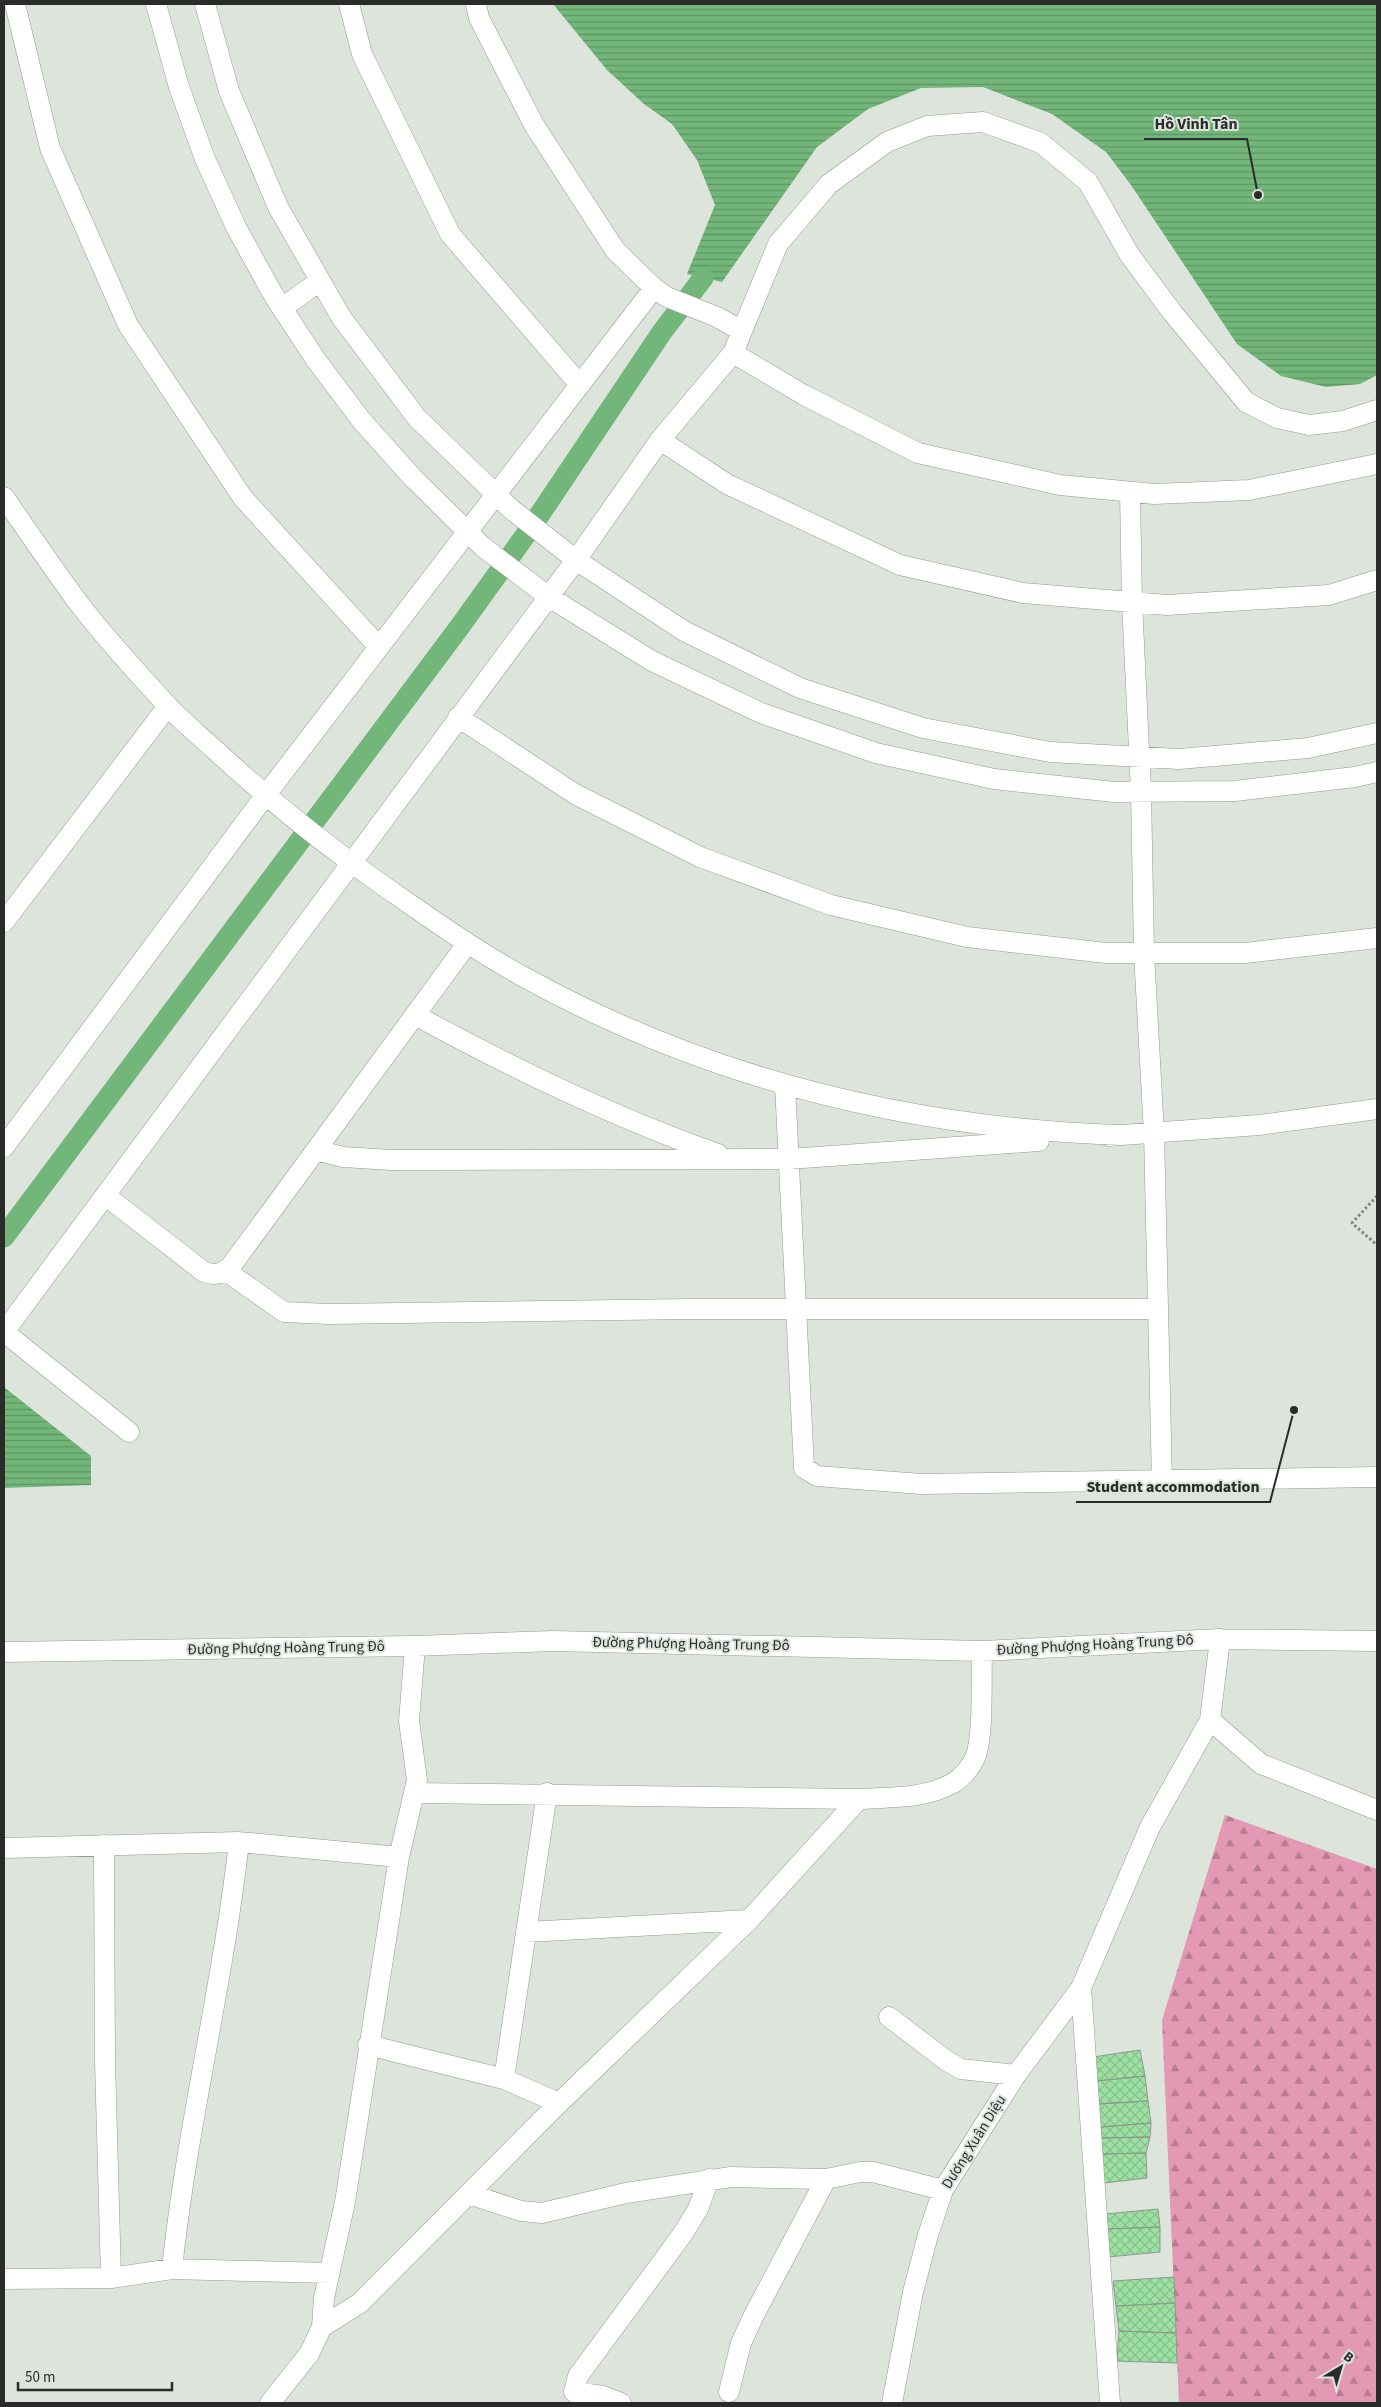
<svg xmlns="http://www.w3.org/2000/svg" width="1381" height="2407" font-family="'Source Sans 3',sans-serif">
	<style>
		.forest { fill: url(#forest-firs) }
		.water { fill: url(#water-rules) }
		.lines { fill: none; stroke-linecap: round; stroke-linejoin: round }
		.canal { stroke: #73b679; stroke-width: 21 }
		.building { fill: url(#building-cross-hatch); stroke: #8f9790 }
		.minor-casing { stroke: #939a93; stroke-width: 21 }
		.path { stroke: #828782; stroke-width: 3; stroke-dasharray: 2.5 2.5; stroke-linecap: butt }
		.minor { stroke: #fff; stroke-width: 20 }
		.labels { text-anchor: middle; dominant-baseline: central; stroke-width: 4; stroke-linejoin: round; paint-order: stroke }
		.street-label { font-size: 15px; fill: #292c29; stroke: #dce4dc }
		.leader { fill: none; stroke: #292c29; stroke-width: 2 }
		.callout-dot { fill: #292c29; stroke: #dce4dc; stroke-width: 2 }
		.callout-label { font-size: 16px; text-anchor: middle; font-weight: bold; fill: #292c29; stroke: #dce4dc; stroke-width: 4; stroke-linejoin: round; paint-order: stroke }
	</style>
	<defs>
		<pattern id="forest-firs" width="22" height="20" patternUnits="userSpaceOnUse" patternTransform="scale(1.25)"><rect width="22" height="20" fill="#e398b3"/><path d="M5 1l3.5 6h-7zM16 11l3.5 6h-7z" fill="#b87c92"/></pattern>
		<pattern id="water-rules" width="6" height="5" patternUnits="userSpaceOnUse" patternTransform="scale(1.25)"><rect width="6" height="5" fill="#73b679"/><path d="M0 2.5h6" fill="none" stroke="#5e9463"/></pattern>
		<pattern id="building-cross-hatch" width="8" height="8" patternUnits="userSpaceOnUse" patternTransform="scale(1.25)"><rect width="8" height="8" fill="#9ce1a2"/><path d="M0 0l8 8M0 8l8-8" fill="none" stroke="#86c18c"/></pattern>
	</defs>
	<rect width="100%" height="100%" fill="#dce4dc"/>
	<!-- forest -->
	<path class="forest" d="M1225 1815 1377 1869V2403H1179L1162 2020Z"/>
	<!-- water -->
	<path class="water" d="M553 4H1377V375L1360 384 1326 387 1281 376 1237 344 1131 185 1106 152 1052 114 983 87 921 88 868 109 817 147 722 282 687 274 715 205 697 160 672 124 644 104 607 70Z
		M4 1387 91 1456V1485L4 1488Z"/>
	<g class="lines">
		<!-- canal -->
		<path class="canal" d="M4 1237 461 625 532 526 662 332 703 278"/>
	</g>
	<!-- building -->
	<path class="building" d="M1140 2050 1145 2076 1096 2081 1093 2057Z
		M1145 2076 1148 2101 1098 2104 1096 2081Z
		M1148 2101 1151 2123 1100 2127 1098 2104Z
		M1151 2123 1150 2137 1101 2138 1100 2127Z
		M1150 2137 1146 2153 1102 2154 1101 2138Z
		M1146 2153 1147 2178 1104 2183 1102 2154Z
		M1158 2209 1160 2227 1106 2229 1105 2214Z
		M1160 2227V2252L1108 2257 1106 2229Z
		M1174 2277 1175 2303 1116 2306 1113 2281Z
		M1175 2303 1176 2333 1119 2331 1116 2306Z
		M1119 2331 1176 2333 1177 2363 1117 2361Z"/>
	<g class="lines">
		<!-- minor casing -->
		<g class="minor-casing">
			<path id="minor" d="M15 4 50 148 128 325 243 498 379 647
				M156 4 179 87 205 159 237 229 274 296 316 360 362 421 413 478 483 547 549 597 652 661 761 713 876 753 994 779 1114 792 1235 791 1355 777 1377 772
				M205 4 229 91 278 207 341 317 417 418 511 509 576 560 684 631 800 688 923 728 1050 752 1179 759 1308 748 1377 733
				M349 4 362 54 450 234 580 385
				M476 4 479 18 534 125 615 250 654 288 667 297 717 317 742 331
				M282 308 320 281
				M733 353 778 244 829 184 887 142 927 126 983 122 1041 143 1088 182 1129 254 1172 312 1246 402 1277 418 1309 425 1343 421 1377 410
				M660 440 727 484 900 565 1023 593 1167 605 1329 595 1377 580
				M1130 492 1132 602 1141 792 1144 953 1154 1133 1162 1482
				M4 497C28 532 52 567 77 601 104 637 136 671 165 703 180 720 198 734 214 749 267 798 322 843 381 884 427 916 473 949 522 976 708 1079 909 1128 1120 1135
				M458 717 575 794 700 857 831 905 967 937 1106 953H1245L1377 938
				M4 922 168 706
				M415 1015C512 1068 613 1117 718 1154
				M785 1085 804 1468 817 1476 921 1484 1377 1477
				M1108 1136 1259 1125 1377 1109
				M4 1147 265 796 654 288
				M316 1150 343 1157 391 1160 789 1159 1039 1141
				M106 1196 204 1272C215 1276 222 1274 231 1266L467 944
				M226 1271 284 1312 328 1314 691 1309H1158
				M4 1332 576 560 660 440 733 353 804 395 918 453 1060 485 1154 494 1249 490 1377 464
				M4 1332 129 1432
				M4 1652 415 1646 553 1641 982 1651 1220 1639 1377 1641
				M1210 1720 1261 1764 1377 1810
				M415 1793 859 1799C888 1797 926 1799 953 1783 962 1778 971 1767 975 1758 984 1737 981 1676 982 1651
				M104 1845 105 2062 111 2278
				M4 1848 239 1842 399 1857
				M526 1932 749 1920
				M889 2017 947 2061 961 2069 1016 2075
				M368 2045 504 2079 559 2103
				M504 2079 547 1793
				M469 2194 521 2211 542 2213 626 2193 731 2177 826 2179 860 2172H873L943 2190
				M172 2269C187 2126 223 1985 239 1842
				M4 2279 111 2278 172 2269 329 2273
				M322 2327 360 2303 559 2103 749 1920 859 1799
				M729 2392 741 2343 754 2315 826 2179
				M270 2403 309 2354 322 2327 324 2298 345 2202 399 1857 417 1780 409 1721 415 1646
				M621 2403 603 2396 574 2392 578 2376 682 2235 698 2209 709 2179
				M892 2403 913 2292 928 2235 943 2190 1016 2075 1081 1988
				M1110 2403 1081 1988 1150 1827 1210 1720 1220 1639"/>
		</g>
		<!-- path -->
		<path class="path" d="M1377 1196 1352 1223 1377 1245"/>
		<!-- minor -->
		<use href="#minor" class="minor"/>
	</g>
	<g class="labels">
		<!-- street labels -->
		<g class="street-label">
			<text transform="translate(691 1644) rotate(1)">Đường Phượng Hoàng Trung Đô</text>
			<text transform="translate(1095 1645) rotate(-3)">Đường Phượng Hoàng Trung Đô</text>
			<text transform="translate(286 1648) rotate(-1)">Đường Phượng Hoàng Trung Đô</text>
			<text transform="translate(974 2142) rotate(-58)">Dương Xuân Diệu</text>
		</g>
	</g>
	<!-- callouts -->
	<path class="leader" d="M1258 195L1247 139H1144M1294 1410L1270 1502H1076"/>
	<g class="callout-dot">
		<circle cx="1258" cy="195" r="5"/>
		<circle cx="1294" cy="1410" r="5"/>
	</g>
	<g class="callout-label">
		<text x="1196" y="129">Hồ Vinh Tân</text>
		<text x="1173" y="1492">Student accommodation</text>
	</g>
	<!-- border -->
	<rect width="1381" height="2407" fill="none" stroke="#292c29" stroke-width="10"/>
	<!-- north arrow -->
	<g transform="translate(1341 2367) rotate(38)" stroke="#dce4dc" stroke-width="4" paint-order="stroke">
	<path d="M0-4L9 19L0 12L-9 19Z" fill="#292c29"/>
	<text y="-8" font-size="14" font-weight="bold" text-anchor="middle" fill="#292c29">B</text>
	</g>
	<!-- scale -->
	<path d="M18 2382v8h154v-8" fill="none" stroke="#292c29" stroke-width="2.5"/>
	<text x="25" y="2382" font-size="15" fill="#292c29" stroke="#dce4dc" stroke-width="4" paint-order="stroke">50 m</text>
</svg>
